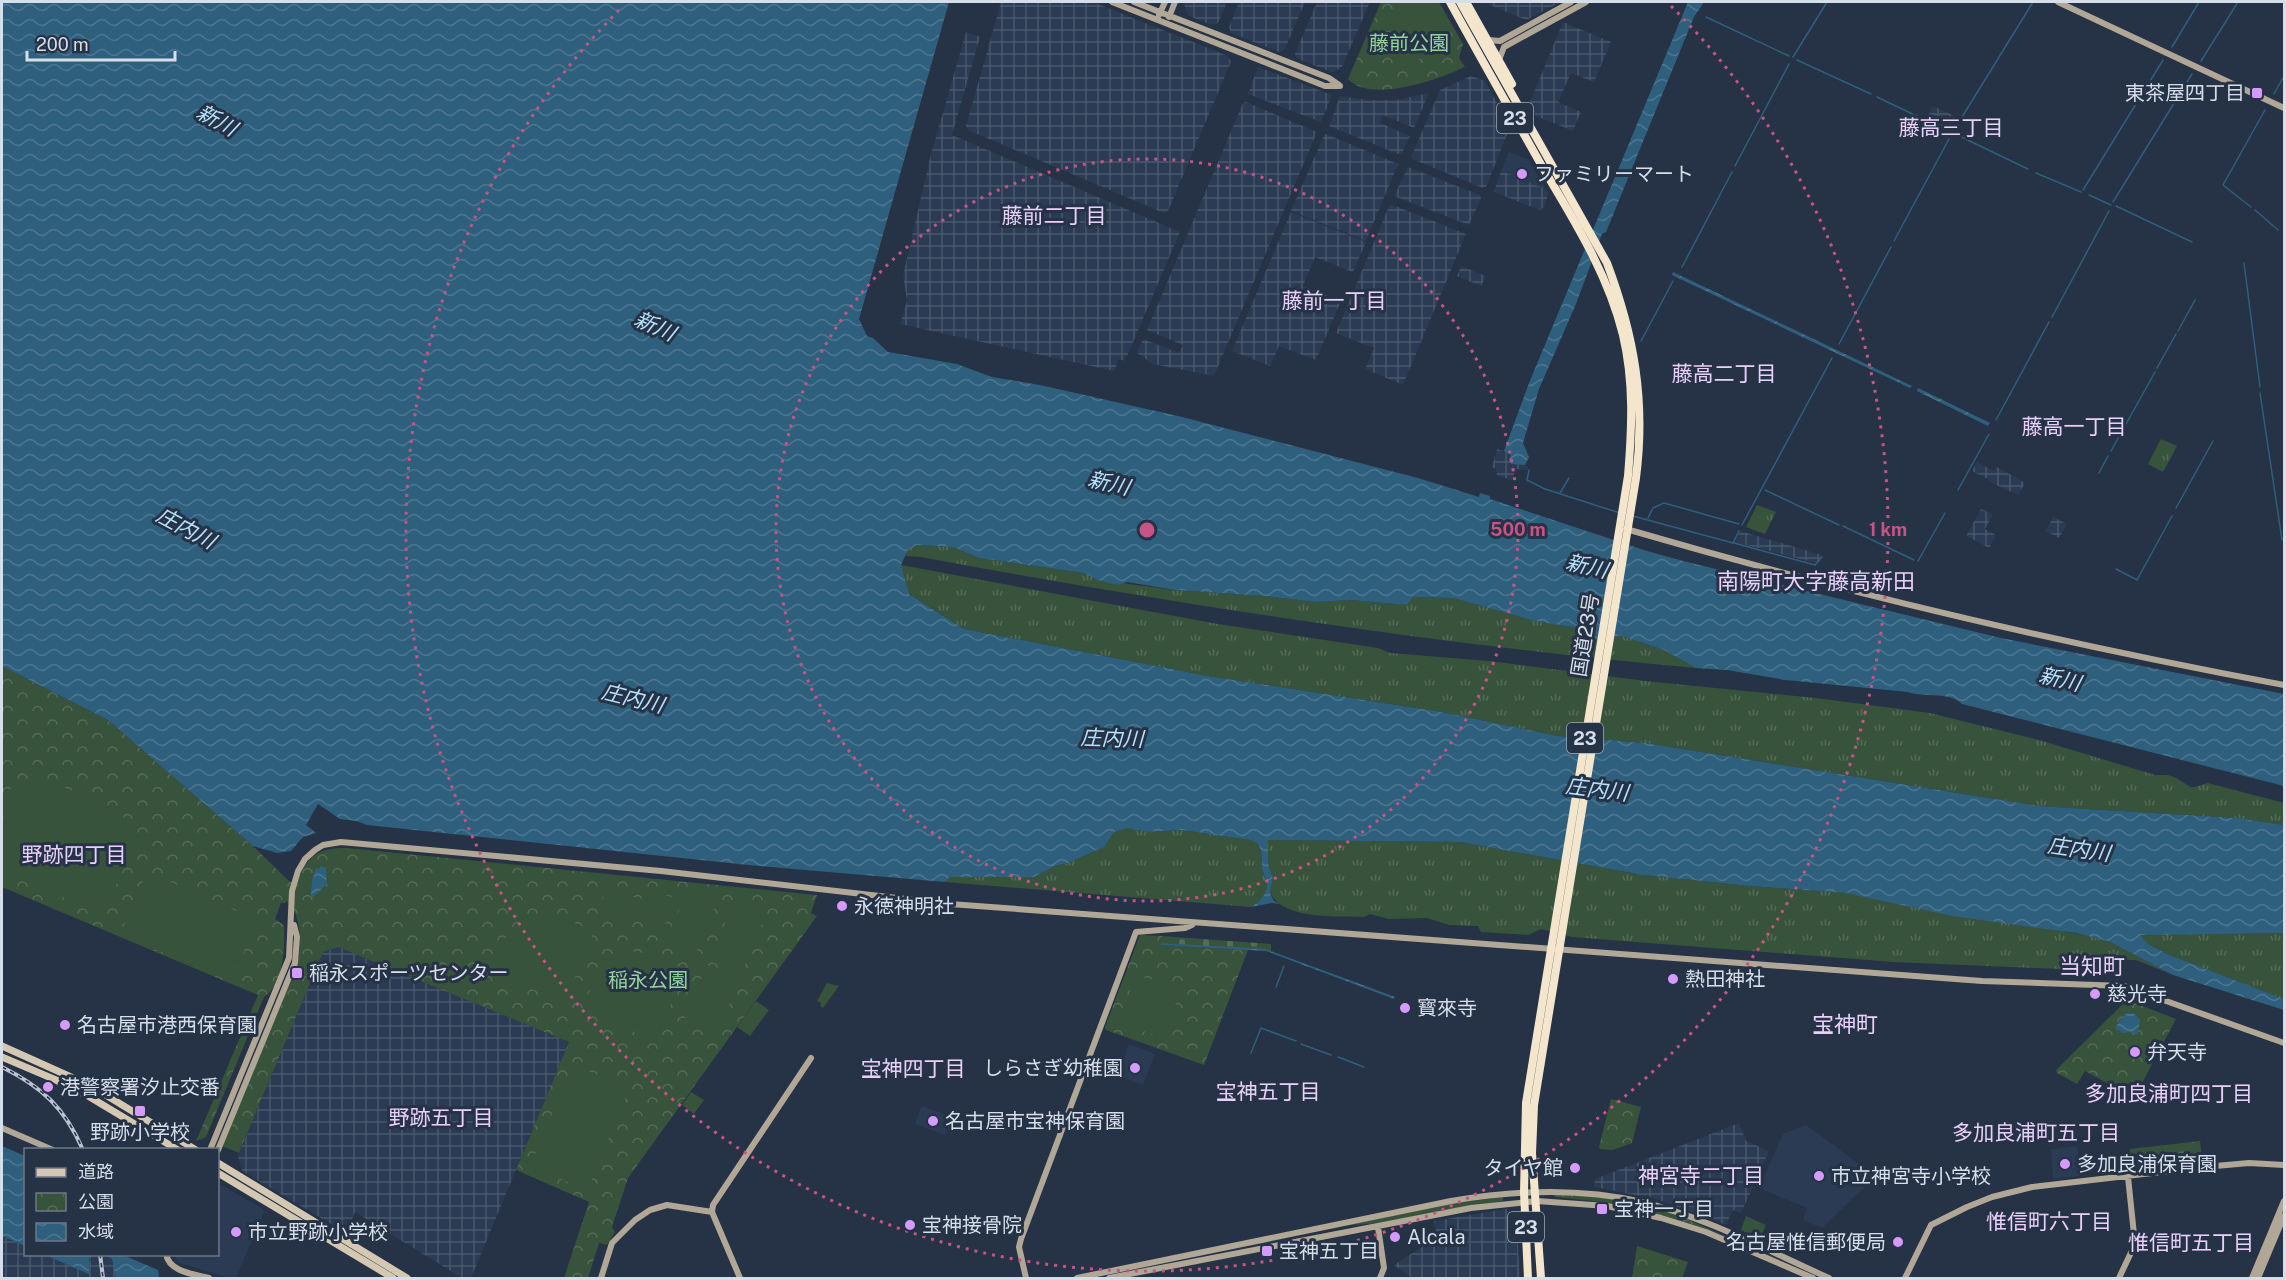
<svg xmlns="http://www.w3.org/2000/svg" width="2286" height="1280" font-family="'Public Sans','Noto Sans JP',sans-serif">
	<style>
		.built { fill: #2b3b53 }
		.industrial { fill: url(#industrial-grid) }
		.grass { fill: url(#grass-tufts) }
		.cemetery { fill: url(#cemetery-stones) }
		.park { fill: url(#park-crowns) }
		.garden { fill: #38533b }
		.water { fill: url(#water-waves) }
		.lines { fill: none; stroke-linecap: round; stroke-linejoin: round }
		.stream { stroke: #2e607d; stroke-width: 1.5 }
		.secondary { stroke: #b1a797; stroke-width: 6 }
		.primary { stroke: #d4c8b3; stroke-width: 7 }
		.highway { stroke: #f4e6cd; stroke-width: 8 }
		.rail-casing { stroke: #bcc4d1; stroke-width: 4 }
		.rail { stroke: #263245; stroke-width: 1.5; stroke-dasharray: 4.5; stroke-linecap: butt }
		.ring { fill: none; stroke: #c85386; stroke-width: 3; stroke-dasharray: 3 6 }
		.poi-dot { fill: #d59bfb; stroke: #263245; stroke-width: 2 }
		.labels { text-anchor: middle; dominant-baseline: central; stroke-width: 6; stroke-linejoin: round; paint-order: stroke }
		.shield { fill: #263245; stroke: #a1aab8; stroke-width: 1.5 }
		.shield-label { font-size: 18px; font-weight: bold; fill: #d6deea }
		.park-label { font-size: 20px; fill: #94d49c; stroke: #263245 }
		.poi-label { font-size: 20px; fill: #d6deea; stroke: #263245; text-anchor: start }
		.street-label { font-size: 20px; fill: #d6deea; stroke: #263245 }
		.water-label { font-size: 21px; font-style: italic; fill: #b5e2fe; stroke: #263245 }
		.neighbourhood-label { font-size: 21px; fill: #e8d0f9; stroke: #263245 }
		.quarter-label { font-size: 22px; fill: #e8d0f9; stroke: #263245 }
		.centre { fill: #c85386; stroke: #263245; stroke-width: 3 }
		.ring-label { font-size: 18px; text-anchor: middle; font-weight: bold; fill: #c85386; stroke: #263245; stroke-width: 6; stroke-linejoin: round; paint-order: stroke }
	</style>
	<defs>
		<pattern id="industrial-grid" width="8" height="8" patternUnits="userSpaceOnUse" patternTransform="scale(1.5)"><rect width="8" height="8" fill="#2b3b53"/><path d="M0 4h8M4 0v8" fill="none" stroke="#49576c"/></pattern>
		<pattern id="grass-tufts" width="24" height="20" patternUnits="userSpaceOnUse" patternTransform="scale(1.5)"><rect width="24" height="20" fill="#38533b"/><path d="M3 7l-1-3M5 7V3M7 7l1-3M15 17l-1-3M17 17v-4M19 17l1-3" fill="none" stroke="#546b58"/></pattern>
		<pattern id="cemetery-stones" width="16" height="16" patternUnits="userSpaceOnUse" patternTransform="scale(1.5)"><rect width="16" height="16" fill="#38533b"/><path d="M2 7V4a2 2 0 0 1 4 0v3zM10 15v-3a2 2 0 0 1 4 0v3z" fill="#546b58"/></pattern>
		<pattern id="park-crowns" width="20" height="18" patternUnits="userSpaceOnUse" patternTransform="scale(1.5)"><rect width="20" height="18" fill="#38533b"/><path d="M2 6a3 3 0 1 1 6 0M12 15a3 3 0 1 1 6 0" fill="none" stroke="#546b58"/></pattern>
		<pattern id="water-waves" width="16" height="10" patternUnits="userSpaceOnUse" patternTransform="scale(1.5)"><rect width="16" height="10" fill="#2e607d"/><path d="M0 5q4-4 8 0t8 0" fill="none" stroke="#4c7690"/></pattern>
	</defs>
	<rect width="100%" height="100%" fill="#263245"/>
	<!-- built -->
	<path class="built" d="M1509 152 1529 160 1546 189 1501 171Z
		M1129 1044 1155 1054 1143 1085 1117 1076Z
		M921 1107H924L950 1116 945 1135 915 1124Z
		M1806 1125 1874 1175V1178L1822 1228 1803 1220 1807 1208 1759 1188 1783 1134Z
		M2077 1146 2080 1176 2053 1179 2051 1149Z
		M218 1183 265 1210 236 1278H229L179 1263 175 1257V1255L218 1254Z"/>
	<!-- industrial -->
	<path class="industrial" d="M1001 2H1093L1228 56 1231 62 1168 211 1164 213 968 130 966 126Z
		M1183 2H1227L1218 23 1212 25 1189 16Z
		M1239 2H1305L1285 49 1279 52 1231 33 1229 27Z
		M1317 2H1370L1342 67 1332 72 1298 59 1295 54Z
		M1483 2H1561L1526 20Z
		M1563 22 1611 42 1594 82 1571 73 1558 102 1581 112 1573 131 1536 116 1529 104Z
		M966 32 980 37 952 135 1180 232 1125 361 1119 359 1114 371 900 324 907 301 903 276 930 158Z
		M1258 67 1332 95 1321 122 1248 94Z
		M1471 76 1485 81 1510 127 1486 187 1483 188 1412 159 1411 157 1440 90Z
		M1429 93 1414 128 1383 115 1380 123 1410 136 1401 155 1329 126 1340 96 1367 100H1397Z
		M1246 102 1317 132 1214 376 1153 364 1137 353 1143 339 1179 353 1183 345 1147 330 1243 103Z
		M1933 106 1959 118 1951 131 1926 119Z
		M1326 134 1398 164 1366 241 1291 211 1324 135Z
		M1408 167 1480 195 1481 198 1469 225 1394 196Z
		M1501 171 1546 189 1548 193 1545 206 1540 210 1494 192Z
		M1390 204 1466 234 1403 385 1365 369 1374 348 1336 333Z
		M1291 212 1366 242 1353 272 1315 257 1303 286 1341 301 1316 360 1279 346 1270 366 1232 351Z
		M1461 266 1486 276 1481 286 1457 276Z
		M1497 449 1510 453 1512 455 1510 459 1514 463 1528 466V470L1516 469 1512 480 1497 476 1496 469 1492 467Z
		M1977 462 1994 471 1997 467 2025 483 2018 495 1990 482V480L1972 471Z
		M1981 509 1993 514 1985 529 1996 535 1989 548 1966 536Z
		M2053 517 2067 524 2059 538 2046 531Z
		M1740 531 1822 555 1818 562 1815 563 1735 542Z
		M338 947 569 1042 471 1278H462L355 1212 346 1233 242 1171 238 1156 323 952Z
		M1739 1123 1746 1141 1769 1151 1741 1213 1733 1210 1726 1225 1656 1199 1594 1187 1595 1179Z
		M1506 1209 1516 1218 1520 1278H1412L1394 1265 1437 1237 1434 1221Z
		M2 1236 25 1246 26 1254 45 1255 88 1273V1264L92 1256H109L115 1266 116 1278H2Z"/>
	<!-- grass -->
	<path class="grass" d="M2161 439 2177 446 2163 472 2148 464Z
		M1757 505 1776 512 1765 534 1746 527Z
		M917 545 953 547 979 558 1084 573 1098 580 1175 590 1265 596 1315 602 1351 600 1407 605 1413 597 1453 598 1535 621 1584 629 1592 639 1622 636 1664 650 1696 668C1436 644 1178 605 921 557L905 556 908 550Z
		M901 565 1218 624 1378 648 1390 653 1489 661 1646 681 1816 698 1930 713 2039 740 2155 775C2162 775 2170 774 2176 778 2194 788 2186 790 2208 783L2284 803V825L2236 818 2038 806 1645 743 1558 736 1442 712 1208 676 964 629 908 593Z
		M1129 828 1146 832 1182 830 1250 840 1257 843C1263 851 1261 857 1262 866 1262 871 1265 875 1266 880 1270 891 1260 902 1251 907L945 882 950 877H1034L1057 865 1066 864 1104 847 1114 832Z
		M1267 840 1460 842 1643 875 1750 886 1846 893 2090 936 2108 941 2173 975 2136 960 2100 959 2091 961 2081 969H2059L1894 962 1572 937 1541 929 1528 935 1481 932 1478 926 1449 925 1427 918 1389 919 1370 914 1364 917C1337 916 1284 920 1270 893L1273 879 1268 863Z
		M2284 933V999L2167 954 2148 944 2139 934Z"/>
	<!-- cemetery -->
	<path class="cemetery" d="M1162 936 1271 944V951L1162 943Z"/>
	<!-- park -->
	<path class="park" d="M1381 2H1439L1463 44 1459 58 1465 67C1440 79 1370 104 1348 79Z
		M2 666 108 720 253 846 290 882H297C308 855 318 848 347 848L817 895 811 913 817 916 628 1178 612 1227 615 1232 607 1245 599 1243 588 1278H564L589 1202 516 1170 569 1042 338 947 323 952 239 1153 222 1146 287 990C301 969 307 920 287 901L285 903H281L275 919 284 925C285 947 284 984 264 997L206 1137 196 1141 258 995 2 887Z
		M1140 935 1162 936V945L1248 950 1204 1065 1106 1030 1105 1027Z
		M2127 1000 2176 1019 2134 1098 2085 1071 2077 1084 2057 1073 2056 1070Z
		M1611 1099 1641 1107 1632 1143 1613 1150 1600 1149 1599 1147Z
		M2200 1141 2202 1158 2199 1162 2133 1170 2131 1168 2130 1149Z
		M1554 1194 1598 1197 1668 1211 1799 1268 1712 1231 1674 1220 1603 1202 1555 1197Z
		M1637 1246 1688 1262 1682 1278H1632Z"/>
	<!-- garden -->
	<path class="garden" d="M1409 2H1427L1447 36 1445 42 1404 69C1387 48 1388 19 1409 2Z
		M18 780C30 780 40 781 51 784 70 788 137 815 138 836L103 913 2 873C1 850 0 792 18 780Z
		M147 872 257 920 231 982 120 934Z
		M608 886 638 899 626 927 597 914Z
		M646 887 676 899 664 927 635 915Z
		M688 890 717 902 695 955 665 942Z
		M733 904 765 917 741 974 709 961Z
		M537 914 560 917 594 931 568 995 558 1000 492 972C504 944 505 922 537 914Z
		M628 951 651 954 684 969 659 1033 649 1038 583 1009C594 982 596 960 628 951Z
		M707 965 740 979 717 1034 684 1020Z
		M1139 977C1181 981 1181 1008 1170 1041L1125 1024 1121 1014 1135 978Z
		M827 983 839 986 823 1008 820 1006 821 1003 817 1001Z
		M756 1001 769 1010 750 1036 737 1027Z
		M575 1066 624 1085 628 1092 589 1187 583 1189 535 1167 533 1160 571 1069Z
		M691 1092 704 1100 694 1114 682 1105Z
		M1503 1197V1201L1371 1224 1350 1225 1453 1203Z
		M1746 1216 1766 1225 1760 1239 1741 1230Z"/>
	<!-- water -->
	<path class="water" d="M2 2H949L859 319 867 336 873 338 888 352 957 364 992 377 1040 385 1178 416 1418 478 1479 497 1480 493 1490 496V499L1647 551 1687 562 2001 638 2284 694V786L1962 704C1949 691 1924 698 1908 692L1786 680 1727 670 1696 668 1664 650 1622 636 1592 639 1584 629 1535 621 1453 598 1413 597 1407 605 1351 600 1315 602 1265 596 1175 590 1127 582 1118 585 1098 580 1084 573 979 558 953 547 917 545 908 550 901 565 909 594 964 629 1208 676 1442 712 1558 736 1645 743 2038 806 2236 818 2284 825V933L2140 935 2148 944 2167 954 2284 999V1010L2173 975 2108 941 2076 933 1953 916 1846 893 1750 886 1643 875 1460 842 1268 840V863L1273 879 1270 893 1274 901 1280 904 1272 903 1251 907C1260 902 1270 891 1266 880 1265 875 1262 872 1262 866 1261 857 1263 851 1257 843L1250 840 1182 830 1146 832 1129 828 1114 832 1104 847 1066 864 1057 865 1034 877H950L945 882 748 865 367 825 356 821 340 819 318 804 306 825 316 833 303 837 291 851 277 853 253 846 108 720 2 666Z
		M1688 2H1704L1694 17 1606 232 1602 234 1576 304 1539 389 1523 443 1529 457 1525 465 1511 464 1509 460 1511 455 1504 451 1529 383Z
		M1673 272 1912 386 1910 388 1676 277 1672 275Z
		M1918 388 1990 423 1988 426 1917 391Z
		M320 866 326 868 327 884 313 897 311 895 312 881 316 868 319 869Z
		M1162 943 1265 949 1395 997 1394 999 1266 951 1161 945Z
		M2128 1013 2135 1014 2140 1020 2137 1035 2130 1032 2123 1033 2115 1028 2124 1015Z
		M2 1146 25 1156V1246L2 1236Z
		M45 1255H123L158 1270 159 1278H116L112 1259 105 1255 92 1256 89 1260V1274Z"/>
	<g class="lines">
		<!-- stream -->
		<path class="stream" d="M1706 17 1789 56
			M2172 47 2199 2
			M1793 57 1827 2
			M1797 60 1871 94
			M2201 61 2238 2
			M2274 94 2284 76
			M1877 97 1948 131
			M1954 130 2033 2
			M1955 134 2028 169
			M1735 166 1789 64
			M2036 173 2081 192
			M2083 190 2163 60
			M2089 195 2111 205
			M2113 202 2192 74
			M2116 206 2192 242
			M2251 207 2223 185 2265 110
			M2255 210 2278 230
			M1894 241 1949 139
			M2244 263 2260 387
			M1682 267 1732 172
			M2052 317 2109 211
			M2178 331 2195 300
			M1641 341 1673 281
			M1839 344 1891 247
			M2157 368 2176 334
			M2260 393 2282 540
			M1996 420 2049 322
			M2111 451 2155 372
			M1529 470 1527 480 1545 489 1620 513
			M2099 473 2108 456
			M1765 490 1839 525
			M1958 490 1989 434
			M1560 493 1569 478
			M2176 508 2213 441
			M1633 516 1733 543 1739 531
			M1648 518 1653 508 1664 503 1739 524
			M1742 525 1832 358
			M1843 526 1914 560
			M1734 543 1815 565 1822 557
			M2284 548V549
			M1918 561 1945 513
			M2116 569 2137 580 2172 516
			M1276 987 1284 966
			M1301 1044 1331 1055
			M1251 1053 1261 1028 1296 1041
			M1338 1057 1364 1067"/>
		<!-- secondary -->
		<path class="secondary" d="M1112 2 1325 86H1340
			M1134 2 1329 78 1339 85
			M2058 2 2284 108
			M1159 15 1165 2
			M1169 17 1175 2
			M1488 40 1500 41 1571 2
			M1499 60 1504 47 1586 2
			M1626 529C1842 592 2063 644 2284 685
			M2 1128 53 1150
			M210 1150 289 958 292 891 298 871 305 859 315 850 323 845 341 842 661 871 950 904 1982 981 2124 986 2284 1043
			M218 1150 295 963 297 937 294 925
			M1378 1227 1384 1268 1380 1278
			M166 1254C169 1272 194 1274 209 1278
			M601 1278 612 1243 635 1220 650 1210 667 1205 712 1212
			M740 1278 712 1212 713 1205 811 1058
			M1026 1278 1019 1247 1021 1239 1136 932 1185 928 1192 925
			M1077 1278 1451 1201C1515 1190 1579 1187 1642 1202 1706 1217 1770 1252 1829 1278
			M1109 1278 1471 1208 1537 1201 1607 1206 1661 1218 1706 1232 1813 1278
			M1905 1278 1931 1225 1967 1207 1992 1197 2032 1187 2204 1167 2249 1163 2284 1165
			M2119 1278 2135 1244 2128 1177
			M2252 1278 2284 1201
			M2258 1278 2284 1216"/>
		<!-- primary -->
		<path class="primary" d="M2 1046 91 1086 196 1150
			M2 1057 56 1080 88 1096 178 1150
			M218 1163 407 1278
			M218 1173 393 1278"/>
		<!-- highway -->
		<path class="highway" d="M1450 2C1480 57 1512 113 1543 168 1575 222 1608 274 1623 335 1634 382 1632 428 1628 476L1526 1103 1524 1192 1528 1278
			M1460 2 1607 263C1634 335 1646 400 1636 478L1534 1105 1532 1153 1541 1278
			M1466 2 1512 84"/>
		<!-- rail casing -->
		<g class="rail-casing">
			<path id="rail" d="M2 1067C42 1087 65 1108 83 1150
				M100 1254 103 1278"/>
		</g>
		<!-- rail -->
		<use href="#rail" class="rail"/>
	</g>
	<!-- distance rings -->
	<g class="ring">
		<circle cx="1147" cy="530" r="371"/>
		<path d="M1671 6A741 741 0 1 1 623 6"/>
	</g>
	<!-- markers -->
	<g class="poi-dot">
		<rect x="2251" y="87" width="12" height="12" rx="3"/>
		<circle cx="1522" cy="174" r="6"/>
		<circle cx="842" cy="906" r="6"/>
		<rect x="291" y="967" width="12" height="12" rx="3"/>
		<circle cx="1673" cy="979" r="6"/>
		<circle cx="2095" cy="994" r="6"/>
		<circle cx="1405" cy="1008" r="6"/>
		<circle cx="65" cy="1025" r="6"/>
		<circle cx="2135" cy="1052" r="6"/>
		<circle cx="1135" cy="1068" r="6"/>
		<circle cx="48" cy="1087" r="6"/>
		<rect x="134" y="1105" width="12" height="12" rx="3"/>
		<circle cx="933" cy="1121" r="6"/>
		<circle cx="2065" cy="1164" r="6"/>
		<circle cx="1575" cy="1168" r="6"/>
		<circle cx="1819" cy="1176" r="6"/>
		<rect x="1596" y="1203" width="12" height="12" rx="3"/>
		<circle cx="910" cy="1225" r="6"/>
		<circle cx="236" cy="1232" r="6"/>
		<circle cx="1395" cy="1237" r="6"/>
		<circle cx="1898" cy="1242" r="6"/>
		<rect x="1261" y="1245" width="12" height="12" rx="3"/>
	</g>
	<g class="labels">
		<!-- shield labels -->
		<g class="shield">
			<rect x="1497" y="103" width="36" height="30" rx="4.5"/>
			<rect x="1567" y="723" width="36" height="30" rx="4.5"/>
			<rect x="1508" y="1212" width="36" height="30" rx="4.5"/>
		</g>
		<g class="shield-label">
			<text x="1515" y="118">23</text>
			<text x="1585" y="738">23</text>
			<text x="1526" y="1227">23</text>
		</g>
		<!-- park labels -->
		<g class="park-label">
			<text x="1409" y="43">藤前公園</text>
			<text x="648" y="980">稲永公園</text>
		</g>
		<!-- poi labels -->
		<g class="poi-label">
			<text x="2245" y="93" text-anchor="end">東茶屋四丁目</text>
			<text x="1534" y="174">ファミリーマート</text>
			<text x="854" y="906">永徳神明社</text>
			<text x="309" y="973">稲永スポーツセンター</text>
			<text x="1685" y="979">熱田神社</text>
			<text x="2107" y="994">慈光寺</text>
			<text x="1417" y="1008">寳來寺</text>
			<text x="77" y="1025">名古屋市港西保育園</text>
			<text x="2147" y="1052">弁天寺</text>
			<text x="1123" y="1068" text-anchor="end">しらさぎ幼稚園</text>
			<text x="60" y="1087">港警察署汐止交番</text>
			<text x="945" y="1121">名古屋市宝神保育園</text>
			<text x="140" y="1132" text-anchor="middle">野跡小学校</text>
			<text x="2077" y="1164">多加良浦保育園</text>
			<text x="1563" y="1168" text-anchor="end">タイヤ館</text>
			<text x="1831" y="1176">市立神宮寺小学校</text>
			<text x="1614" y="1209">宝神一丁目</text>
			<text x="922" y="1225">宝神接骨院</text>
			<text x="248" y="1232">市立野跡小学校</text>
			<text x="1407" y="1237">Alcala</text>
			<text x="1886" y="1242" text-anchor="end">名古屋惟信郵便局</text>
			<text x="1279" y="1251">宝神五丁目</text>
		</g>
		<!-- street labels -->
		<g class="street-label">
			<text transform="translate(1585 635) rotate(-81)">国道23号</text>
		</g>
		<!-- water labels -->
		<g class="water-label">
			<text transform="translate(217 120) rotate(29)">新川</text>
			<text transform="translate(655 326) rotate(24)">新川</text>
			<text transform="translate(1109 483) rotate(13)">新川</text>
			<text transform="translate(186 528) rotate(28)">庄内川</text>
			<text transform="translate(1587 566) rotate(13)">新川</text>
			<text transform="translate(2060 679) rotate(13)">新川</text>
			<text transform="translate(633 698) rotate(14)">庄内川</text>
			<text transform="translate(1112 738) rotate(2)">庄内川</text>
			<text transform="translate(1597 789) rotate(7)">庄内川</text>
			<text transform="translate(2079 849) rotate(8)">庄内川</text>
		</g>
		<!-- neighbourhood labels -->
		<g class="neighbourhood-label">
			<text x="1951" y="127">藤高三丁目</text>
			<text x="1054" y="215">藤前二丁目</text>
			<text x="1334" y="300">藤前一丁目</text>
			<text x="1724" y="373">藤高二丁目</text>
			<text x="2074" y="426">藤高一丁目</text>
			<text x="74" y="854">野跡四丁目</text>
			<text x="913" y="1068">宝神四丁目</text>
			<text x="1268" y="1091">宝神五丁目</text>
			<text x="2169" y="1093">多加良浦町四丁目</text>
			<text x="441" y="1117">野跡五丁目</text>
			<text x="2036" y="1132">多加良浦町五丁目</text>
			<text x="1701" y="1175">神宮寺二丁目</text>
			<text x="2049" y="1221">惟信町六丁目</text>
			<text x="2191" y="1242">惟信町五丁目</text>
		</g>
		<!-- quarter labels -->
		<g class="quarter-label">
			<text x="1816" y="581">南陽町大字藤高新田</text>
			<text x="2092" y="966">当知町</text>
			<text x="1845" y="1024">宝神町</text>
		</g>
	</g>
	<circle cx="1147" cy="530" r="9" class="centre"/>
	<g class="ring-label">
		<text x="1518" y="536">500 m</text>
		<text x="1888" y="536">1 km</text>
	</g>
	<!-- border -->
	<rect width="2286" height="1280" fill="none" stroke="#d6deea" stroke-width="6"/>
	<!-- legend -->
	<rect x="24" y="1148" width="195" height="108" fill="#263245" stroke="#6c7787" stroke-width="1.5"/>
	<rect x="36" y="1168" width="30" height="9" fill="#d4c8b3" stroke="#6c7787" stroke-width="1.5"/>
	<text x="78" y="1178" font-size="18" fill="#d6deea">道路</text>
	<rect x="36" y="1193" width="30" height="18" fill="url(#park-crowns)" stroke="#6c7787" stroke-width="1.5"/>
	<text x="78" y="1208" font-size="18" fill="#d6deea">公園</text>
	<rect x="36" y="1223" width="30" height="18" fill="url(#water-waves)" stroke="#6c7787" stroke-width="1.5"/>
	<text x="78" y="1238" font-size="18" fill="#d6deea">水域</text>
	<!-- scale -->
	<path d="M27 51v9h148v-9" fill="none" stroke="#d6deea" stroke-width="3"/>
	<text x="36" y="51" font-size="18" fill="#d6deea" stroke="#263245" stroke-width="4.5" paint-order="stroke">200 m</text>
</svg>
